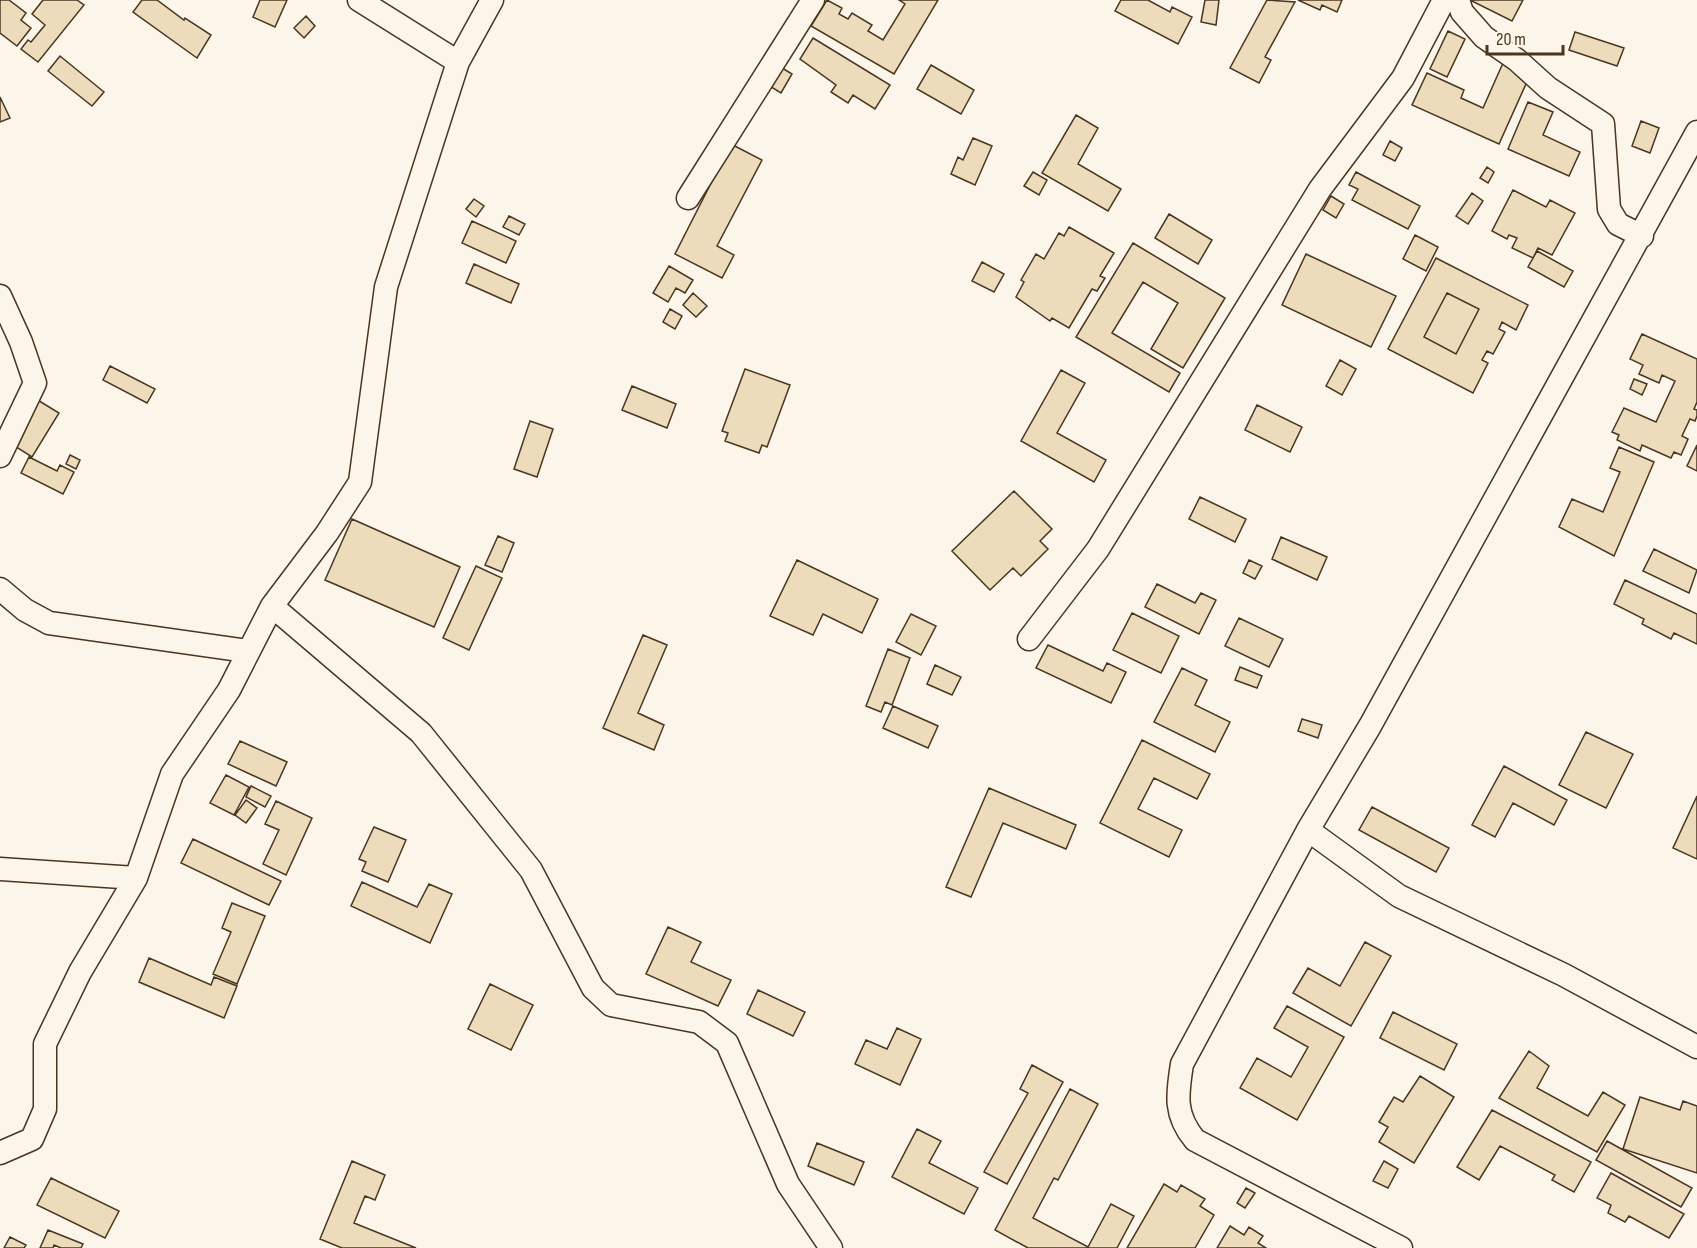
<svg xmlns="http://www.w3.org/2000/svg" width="1697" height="1248" font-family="'Sofia Sans Condensed',sans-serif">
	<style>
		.building { fill: #ecdcbc; stroke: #4a3520; stroke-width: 1.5; fill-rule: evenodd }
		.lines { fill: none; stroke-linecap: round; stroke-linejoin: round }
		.street-casing { stroke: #4a3520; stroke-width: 25 }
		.street { stroke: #fbf6e9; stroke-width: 22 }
	</style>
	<rect width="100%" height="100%" fill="#fbf6e9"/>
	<!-- building -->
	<path class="building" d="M0 0H9L26 13 21 20 31 28 17 46 0 33Z
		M43 0H77L84 5 38 62 21 49 28 40 31 42 45 25 32 14Z
		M142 0H157L184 20 185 18 211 35 197 58 133 12Z
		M260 0H287L275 27 253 17Z
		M827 0 842 8 839 14 848 19 852 13 872 25 868 31 883 40 905 4 899 0H938L894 74 811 26Z
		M1121 0H1148L1170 12 1172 7 1192 17 1178 44 1115 11Z
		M1205 0H1219L1216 25 1201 22Z
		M1267 0 1295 2 1265 57 1271 60 1259 83 1230 68Z
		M1298 0H1342L1337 12 1322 5 1320 10Z
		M1470 0H1523L1512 21Z
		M306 16 315 26 304 38 294 28Z
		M1448 31 1465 39 1447 77 1430 69Z
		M1575 32 1624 48 1617 66 1569 50Z
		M813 38 890 85 875 109 853 95 848 103 831 92 836 85 800 59Z
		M60 56 104 92 92 106 48 71Z
		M1503 63 1530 75 1499 144 1412 105 1427 73 1464 90 1461 98 1483 108Z
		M931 65 974 90 961 114 917 89Z
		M779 66 792 74 781 93 768 85Z
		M0 97 10 118 0 122Z
		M1528 102 1553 112 1543 135 1580 152 1569 176 1508 149Z
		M1076 115 1098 128 1078 164 1121 189 1108 211 1042 173Z
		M1641 121 1659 128 1650 153 1632 146Z
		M973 138 992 146 975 185 951 174 958 157 963 160Z
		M1390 141 1402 148 1395 161 1383 155Z
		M731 144 762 160 717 246 734 255 722 278 675 254Z
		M1487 167 1494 172 1488 183 1480 178Z
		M1033 172 1047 180 1039 195 1024 186Z
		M1356 172 1420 206 1408 229 1352 200 1358 189 1349 185Z
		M1513 190 1546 207 1550 200 1575 213 1552 255 1538 248 1533 258 1512 248 1517 238 1509 235 1507 239 1492 231Z
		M1472 193 1483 201 1468 224 1456 216Z
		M1331 196 1344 204 1336 218 1323 210Z
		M474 199 484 206 476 217 466 209Z
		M1169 214 1212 240 1198 264 1155 238Z
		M509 216 525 224 519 235 503 227Z
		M472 221 516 241 506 263 462 243Z
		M1069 227 1114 253 1100 276 1105 278 1097 291 1092 289 1069 328 1052 318 1050 321 1016 297 1024 282 1021 280 1036 254 1044 259 1059 233 1064 236Z
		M1415 235 1438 247 1426 271 1403 259Z
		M1133 243 1225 298 1183 368 1151 349 1178 303 1143 282 1112 333 1180 373 1169 392 1076 337Z
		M1537 251 1573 271 1564 287 1528 267Z
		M1306 254 1396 296 1371 347 1282 305Z
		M1436 258 1528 305 1516 330 1502 322 1499 329 1505 332 1493 354 1487 351 1482 360 1488 363 1473 393 1388 349ZM1447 293 1479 309 1456 354 1424 337Z
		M982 262 1004 274 994 292 972 281Z
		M474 264 519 284 511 303 466 283Z
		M669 266 693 280 685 293 676 288 668 302 653 293Z
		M693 293 707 306 696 317 683 305Z
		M1447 293 1479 309 1456 354 1424 337Z
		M670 309 682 316 675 329 663 322Z
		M1642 334 1697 359V402L1694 409 1697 410V416L1695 421 1690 419 1682 436 1688 439 1681 455 1674 452 1671 458 1642 445 1640 451 1617 440 1619 435 1612 432 1624 408 1656 422 1675 381 1662 375 1659 383 1639 374 1643 365 1630 359Z
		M1340 360 1356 369 1342 395 1326 386Z
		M110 366 155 389 147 403 103 380Z
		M745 369 790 385 767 447 762 445 759 453 725 441 728 433 722 431Z
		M1061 370 1085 383 1057 433 1106 460 1094 482 1021 441Z
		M1634 379 1647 384 1642 395 1630 389Z
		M632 386 676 404 667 428 622 410Z
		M36 399 59 413 32 457 10 443Z
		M1257 405 1302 427 1290 452 1245 430Z
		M530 421 553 429 537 477 514 469Z
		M1697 445V471L1687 466Z
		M1619 447 1654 462 1614 556 1559 527 1572 499 1603 512 1620 472 1610 468Z
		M70 455 80 460 76 469 66 464Z
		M29 457 57 471 60 465 74 472 63 494 21 473Z
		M1014 491 1052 529 1040 541 1048 549 1021 576 1013 568 990 590 952 551Z
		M1200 497 1246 519 1235 542 1189 519Z
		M352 519 460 567 434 627 325 580Z
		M498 536 514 543 502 572 485 565Z
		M1281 537 1327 557 1317 580 1272 559Z
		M1654 549 1697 570 1689 593 1643 571Z
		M797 560 878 599 862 633 823 614 813 635 770 616Z
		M1249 560 1262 566 1255 579 1243 573Z
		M476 566 502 578 469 650 443 638Z
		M1625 580 1697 614V644L1674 633 1671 639 1642 624 1644 619 1614 604Z
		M1157 584 1195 603 1201 593 1216 600 1199 634 1145 607Z
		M1132 613 1179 636 1161 673 1113 650Z
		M911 614 936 626 921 655 896 642Z
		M1239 618 1283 639 1269 667 1225 646Z
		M643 635 667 645 638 713 664 725 654 750 603 728Z
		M1048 645 1103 671 1107 663 1126 672 1111 703 1036 668Z
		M888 649 910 658 892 705 885 702 881 712 866 706Z
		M935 665 961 677 952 695 927 684Z
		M1240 667 1262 676 1257 688 1235 680Z
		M1182 668 1207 680 1195 705 1230 722 1215 752 1154 722Z
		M893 706 938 726 928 748 883 728Z
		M1302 719 1322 725 1318 738 1298 731Z
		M1586 732 1633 754 1606 808 1559 785Z
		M1142 740 1210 774 1197 799 1154 778 1138 809 1182 830 1169 857 1100 823Z
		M240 741 287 762 276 786 228 764Z
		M1504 766 1567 800 1554 825 1513 803 1495 837 1472 825Z
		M226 775 249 787 234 815 210 803Z
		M251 786 271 796 265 807 246 797Z
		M989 788 1076 825 1066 849 1003 823 971 897 946 887Z
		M1697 796V859L1673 848Z
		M246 800 257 808 246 823 235 815Z
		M276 801 312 818 286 875 263 864 279 830 265 824Z
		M1372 807 1449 848 1436 872 1359 830Z
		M374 827 406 840 388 882 362 871 366 862 359 859Z
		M193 839 281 881 269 905 181 863Z
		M362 882 417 907 429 884 452 894 430 943 351 906Z
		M232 903 265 916 237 984 213 974 231 932 222 928Z
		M668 927 701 942 691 962 731 980 718 1006 646 974Z
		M1365 942 1391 956 1351 1026 1293 993 1308 968 1340 986Z
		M149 958 211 985 214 977 237 986 224 1018 139 982Z
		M490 984 533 1005 511 1050 468 1029Z
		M758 990 805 1012 793 1036 747 1014Z
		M1287 1006 1344 1037 1297 1120 1240 1088 1257 1058 1291 1077 1308 1047 1274 1028Z
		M1393 1012 1457 1044 1444 1070 1380 1038Z
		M897 1028 921 1039 900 1085 855 1064 866 1040 887 1049Z
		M1529 1051 1549 1066 1537 1088 1588 1116 1603 1092 1625 1105 1597 1152 1499 1098Z
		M1032 1065 1063 1082 1007 1184 984 1172 1028 1093 1020 1089Z
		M1420 1076 1454 1097 1414 1163 1379 1142 1388 1127 1379 1122 1394 1097 1403 1102Z
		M1070 1089 1098 1104 1058 1180 1054 1178 1033 1218 1088 1247 1111 1204 1134 1216 1117 1248H1028L995 1230Z
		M1640 1097 1680 1110 1683 1101 1697 1106V1173L1623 1149Z
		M1492 1110 1591 1162 1574 1192 1552 1180 1555 1175 1500 1146 1479 1180 1457 1167Z
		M917 1129 941 1141 929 1163 978 1188 964 1214 892 1177Z
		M1607 1141 1692 1188 1681 1207 1596 1160Z
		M817 1143 864 1162 854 1185 808 1166Z
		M352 1161 385 1175 375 1200 365 1196 354 1223 416 1248H342L320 1239Z
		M1384 1161 1398 1169 1388 1188 1373 1181Z
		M1611 1173 1684 1214 1669 1238 1629 1216 1625 1222 1608 1213 1611 1205 1597 1198Z
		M51 1178 119 1211 105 1238 37 1205Z
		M1164 1184 1177 1192 1181 1185 1205 1199 1200 1206 1214 1215 1195 1248H1127Z
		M1246 1188 1255 1193 1245 1208 1237 1203Z
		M1230 1226 1244 1235 1249 1227 1263 1236 1258 1243 1266 1248H1217Z
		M48 1230 83 1244 81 1248H61L54 1245 53 1248H40Z
		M10 1237 26 1245 24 1248H4Z"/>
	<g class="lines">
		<!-- street casing -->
		<g class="street-casing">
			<path id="street" d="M359 0 458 62
				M1458 0 1462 12 1484 37 1517 60 1548 88 1603 124 1609 209 1618 224 1642 236
				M688 198 813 0
				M0 296 21 342 35 383 0 456
				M0 589 25 610 49 623 247 651
				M272 606 421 733 531 870 593 988 611 1005 699 1022 727 1043 788 1184 831 1248
				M1029 639 1098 549 1320 189 1403 78 1444 0
				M1308 830 1399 896 1564 975 1697 1047
				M0 869 136 878
				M0 1153 32 1139 45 1109V1044L80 972 136 878 172 774 229 690 272 606 327 533 360 482 386 287 458 62 492 0
				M1401 1248 1195 1140C1174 1115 1177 1095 1182 1064L1308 830 1370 726 1697 132"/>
		</g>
		<!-- street -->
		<use href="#street" class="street"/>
	</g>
	<!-- scale -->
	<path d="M1487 45v9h76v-9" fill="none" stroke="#4a3520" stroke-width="3"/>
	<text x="1496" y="45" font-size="18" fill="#4a3520" stroke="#fbf6e9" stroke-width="4.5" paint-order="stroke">20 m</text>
</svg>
